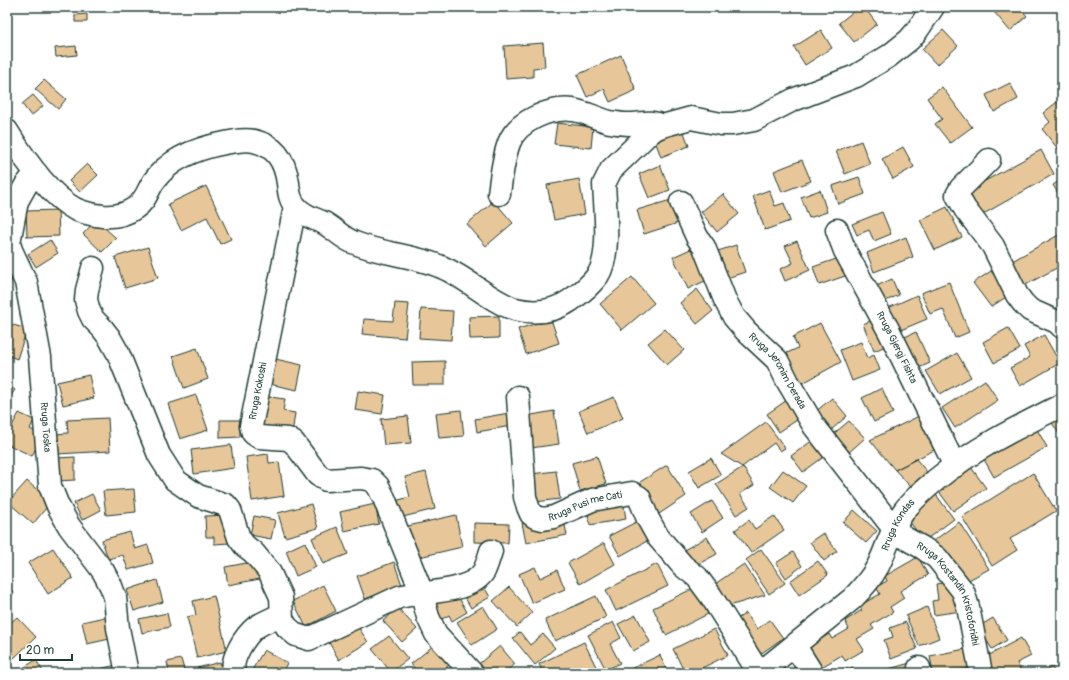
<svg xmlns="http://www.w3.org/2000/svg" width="1069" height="680" font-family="Pangolin,sans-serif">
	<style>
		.building { fill: #e7c799; stroke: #1f3d34 }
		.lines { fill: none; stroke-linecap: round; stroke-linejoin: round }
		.minor-casing { stroke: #1f3d34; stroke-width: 25 }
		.minor { stroke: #fff; stroke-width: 22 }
		.labels { text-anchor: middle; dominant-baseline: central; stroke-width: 3; stroke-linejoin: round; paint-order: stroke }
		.street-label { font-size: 10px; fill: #1f3d34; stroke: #fff }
	</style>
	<rect width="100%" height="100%" fill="#fff"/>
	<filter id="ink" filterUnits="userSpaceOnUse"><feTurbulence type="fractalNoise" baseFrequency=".025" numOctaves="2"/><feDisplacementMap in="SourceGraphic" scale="8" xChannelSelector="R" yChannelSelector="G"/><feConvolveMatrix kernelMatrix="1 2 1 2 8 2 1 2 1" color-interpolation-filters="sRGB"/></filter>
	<g filter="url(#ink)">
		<!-- building -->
		<path class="building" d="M859 7H864L877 24 854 42 839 23Z
			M990 7H1023L1021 9 1027 16 1010 31Z
			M87 14V22H75V15Z
			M821 30 832 48 805 65 794 47Z
			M943 30 958 46 937 65 922 49Z
			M543 43 545 67 533 68V77L506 79 504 46Z
			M76 46 77 55 56 57 55 48Z
			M621 55 636 90 610 102 604 89 587 97 577 75Z
			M44 80 66 99 58 109 35 89Z
			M1010 83 1018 99 994 112 986 95Z
			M942 87 972 127 950 143 935 124 942 119 927 98Z
			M33 95 43 106 31 116 22 104Z
			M1057 102 1062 108V146L1058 149 1042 129 1050 122 1043 113Z
			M557 123 593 127 591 148 554 144Z
			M682 127 689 146 661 157 654 138Z
			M861 141 870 164 845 174 836 151Z
			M903 147 914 167 893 179 882 159Z
			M1041 150 1054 174 980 216 967 191Z
			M802 160 811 181 782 192 774 171Z
			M87 164 98 175 80 192 69 181Z
			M660 165 670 190 649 198 639 174Z
			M859 177 865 194 838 204 832 186Z
			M579 179 585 214 554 220 547 185Z
			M1062 179V200L1053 185Z
			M206 186 231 239 220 244 207 217 181 230 168 204Z
			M769 190 775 206 784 203 790 221 765 230 753 196Z
			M820 190 827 212 809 218 801 197Z
			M723 194 739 214 717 232 701 212Z
			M671 200 678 223 644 234 637 210Z
			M494 201 513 223 486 246 467 224Z
			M947 207 962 237 935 250 920 220Z
			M58 210 59 236 27 237 26 211Z
			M882 212 891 234 874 241 869 230 857 235 852 224Z
			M96 220 116 238 102 252 83 234Z
			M1062 233V265L1020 288 1007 264Z
			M906 237 913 257 874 272 867 253Z
			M50 240 58 253 36 267 28 254Z
			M797 241 810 270 785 281 780 269 793 263 785 246Z
			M736 245 745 272 721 280 712 253Z
			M148 247 158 278 125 288 115 257Z
			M695 247 709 279 688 289 673 257Z
			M842 257 848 275 819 285 813 267Z
			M991 271 1009 295 991 307 973 283Z
			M7 276 12 278 7 288Z
			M632 277 654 303 622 330 600 304Z
			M892 279 899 295 879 304 872 288Z
			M949 282 969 332 955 338 943 309 930 314 921 293Z
			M697 289 713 311 697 324 680 303Z
			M917 295 927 319 896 332 886 309Z
			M395 303 409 304 405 338 362 334 364 319 393 321Z
			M421 309 453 311 451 340 419 338Z
			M499 316V338L470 339 469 317Z
			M877 318 888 345 874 351 863 324Z
			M551 319 559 343 526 354 518 329Z
			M820 323 841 362 801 384 785 354 798 348 793 337Z
			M10 324 27 329 17 359 7 355V335Z
			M1008 328 1020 349 994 363 983 342Z
			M665 329 684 350 667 365 648 343Z
			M916 332 930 363 912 371 898 340Z
			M1044 335 1060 363 1020 386 1010 368 1030 357 1024 346Z
			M861 342 867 358 874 355 880 370 852 381 840 350Z
			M197 348 208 379 184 388 173 356Z
			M957 353 971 377 940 394 926 371Z
			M271 358 302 365 297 390 265 383Z
			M445 361V385H413L412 362Z
			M89 375 94 398 63 405 57 382Z
			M985 380 998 400 955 428 942 408Z
			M7 384 15 390 7 401Z
			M882 388 893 413 874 422 862 398Z
			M358 391 385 395 382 414 355 410Z
			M196 395 208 430 180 439 168 404Z
			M262 396 285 399 283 411 295 413 292 435 257 429Z
			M614 397 623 418 588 433 579 411Z
			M832 398 847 416 830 431 814 413Z
			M787 400 800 418 779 432 767 414Z
			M461 410 464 436 439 438 436 413Z
			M554 411 559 444 531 448 526 416Z
			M19 413 34 420 30 429 42 435 32 456 7 444V435Z
			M509 413 511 426 477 432 475 419Z
			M921 415 938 448 895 470 870 440Z
			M408 416 411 443 384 445 381 419Z
			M1062 416V438L1052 423Z
			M108 418 110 451 57 454 56 434 68 433 67 420Z
			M220 420H240V437L220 438Z
			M849 421 865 438 847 454 831 436Z
			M766 422 785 448 780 451 774 443 742 467 721 454Z
			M1035 426 1047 447 994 477 982 456Z
			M813 440 825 456 803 472 791 456Z
			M231 445 234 468 194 474 191 450Z
			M268 454 269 463 279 462 284 496 252 501 246 457Z
			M597 456 606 484 580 491 572 463Z
			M75 457V480L57 481 56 458Z
			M711 458 721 475 699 488 689 471Z
			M916 459 927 472 910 486 895 470Z
			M968 463 986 488 953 511 935 486Z
			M667 465 686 496 659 514 640 482Z
			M743 467 754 485 740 494 749 507 736 515 716 484Z
			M783 470 806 486 793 503 770 487Z
			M556 471 560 499 535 502 531 474Z
			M426 472 435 509 399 518 395 501 410 497 405 477Z
			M1033 473 1056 511 1010 539 1017 550 992 566 962 517Z
			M27 481 51 502 33 524 8 502Z
			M134 489 136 512 106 515 103 491Z
			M934 492 954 519 924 541 904 514Z
			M92 494 101 510 82 520 74 503Z
			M623 500 626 519 590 525 587 506Z
			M712 501 723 518 702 532 691 514Z
			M311 504 318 528 285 537 278 513Z
			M375 504 379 524 344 531 340 512Z
			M854 510 877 531 866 543 843 523Z
			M229 515 230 543 214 544V537H206L205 516Z
			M456 515 462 547 415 558 408 526Z
			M254 516 275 520 271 539 250 535Z
			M563 516 567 535 526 543 522 523Z
			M774 516 784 530 751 553 735 530 749 520 755 529Z
			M638 521 649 540 620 556 609 536Z
			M959 522 989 569 965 582 932 542Z
			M474 523 509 524 508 543 474 542Z
			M337 527 348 554 323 564 312 538Z
			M130 532 135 549 148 545 153 563 128 570 123 555 108 559 102 540Z
			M823 533 837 551 824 561 810 542Z
			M707 537 717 554 693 567 684 550Z
			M305 542 316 567 296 576 286 551Z
			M604 543 615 564 580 584 568 563Z
			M53 548 73 578 48 594 28 563Z
			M761 549 785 583 769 594 746 560Z
			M793 552 802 566 786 578 776 563Z
			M918 557 928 575 900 591 904 598 890 607 893 612 871 625 874 629 857 639 864 650 845 661 842 655 820 668 808 647 829 634 832 639 849 629 845 621 862 610 859 606 880 594 876 587 887 581 885 576Z
			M257 561 260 579 228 585 225 567Z
			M818 561 828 575 799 595 790 581Z
			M394 562 402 585 365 599 357 576Z
			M657 564 668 586 616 611 606 590Z
			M744 564 765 595 726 607 712 586Z
			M535 567 540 578 557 570 565 589 532 603 519 574Z
			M157 580 163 602 134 611 127 590Z
			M480 580 490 597 471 608 461 591Z
			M948 582 950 593 958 592 961 611 934 615 932 601 938 600 936 584Z
			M323 585 336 611 306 627 293 601Z
			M509 587 532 613 517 627 493 601Z
			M694 588 708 614 666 635 653 608Z
			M7 589 14 592 7 604Z
			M455 591 467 612 452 621 449 615 439 621 430 606Z
			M214 596 227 651 197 658 187 617 196 615 193 601Z
			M596 596 606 617 555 641 545 620Z
			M483 606 497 629 472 645 457 622Z
			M927 607 939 638 919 646 906 616Z
			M398 608 417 629 402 642 383 621Z
			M167 613 170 627 142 633 139 619Z
			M746 613 757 629 770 620 783 638 759 655 734 621Z
			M636 615 650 642 633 651 618 624Z
			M109 616 114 638 87 644 82 622Z
			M17 617 36 637 14 658 7 651V626Z
			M993 618 1007 640 992 649 978 627Z
			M355 622 368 642 339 660 327 639Z
			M613 622 621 638 610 644 620 663 606 670 588 635Z
			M906 622 917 649 891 659 884 640 893 637 890 628Z
			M714 629 728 655 692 673H685L673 649Z
			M520 632 530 645 543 634 555 648 535 665 513 638Z
			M389 636 408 659 391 672 372 649Z
			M1021 638 1031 656 1017 663 1022 673H990L982 659Z
			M584 642 599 673H543L539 664Z
			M434 645 450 664 445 669 448 673H418L411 664Z
			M500 646 515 664 505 673H481L475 667Z
			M965 649 969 668 945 673H933L930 656Z
			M264 650 287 663 282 673H258L252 670Z
			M660 655 668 673H622Z
			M181 659 185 673H169L167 662Z
			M36 660 44 673H15Z
			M220 662 223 673H198L197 668Z
			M910 663 912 673H883L882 671Z
			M116 665 118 673H84Z
			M853 667 854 673H825Z
			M1052 667 1055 673H1041Z
			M969 670 970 673H957Z"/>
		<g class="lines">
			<!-- minor casing -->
			<g class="minor-casing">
				<g id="minor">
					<path d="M7 131C23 157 49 195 75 209 84 213 94 215 103 216 115 217 125 215 135 208 146 201 147 191 154 181 170 158 198 148 225 143 235 141 245 139 254 141 276 146 285 161 288 183 289 193 290 202 298 209 305 216 315 219 324 223 335 229 343 239 355 243 382 254 412 255 439 266 466 276 489 301 515 309 535 314 554 312 571 300 581 293 591 285 598 275 611 255 605 208 604 184L611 170 645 137 655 129 662 126 691 118 721 124H733L754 120 793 100 856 76 889 56 909 40 916 32 933 7"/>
					<path d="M989 160 961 188 957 195 965 209 993 246 1017 295 1023 303 1030 310 1057 322 1062 327"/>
					<path id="s1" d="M36 173 26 185 17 201 9 243 11 250 26 282 40 357 50 486 58 506 69 526 103 571 111 586 115 597 118 628 127 673"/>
					<path d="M499 194C501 178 503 159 509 143 517 121 550 107 573 110 586 112 597 119 610 122 616 123 623 124 629 124 640 124 651 120 662 126"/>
					<path id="s2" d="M681 202 697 237 704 247 725 300 734 317 746 331 777 360 788 382 814 426 894 529 905 538 923 548 937 558 963 591 968 607 981 673"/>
					<path d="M295 207 251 426 253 433 259 437 288 439 294 443 318 475 326 480 361 478 372 480 378 486 384 498 420 588 428 617 436 634 472 673"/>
					<path id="s3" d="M837 230 845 251 889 331 955 466"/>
					<path d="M93 268 87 290 86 300 89 311 93 319 102 328 109 337 118 353 159 455 175 480 198 496 226 505 230 510 239 538 245 546 253 552 269 571 281 597 282 619 287 627 296 635 309 639 399 597C422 591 470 594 484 571 487 565 489 557 491 551"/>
					<path id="s4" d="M518 397 525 497 528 507 531 514 535 517 543 519 554 517 592 500 632 493 639 497 648 519 658 537 683 566 697 577 711 596 759 673"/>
					<path d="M795 646 812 673"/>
					<path d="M919 668 920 673"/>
					<path d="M234 673C230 659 245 636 256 627 264 622 273 619 281 614"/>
					<path id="s5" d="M760 673 852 599C862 589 871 579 878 566 887 548 892 527 904 511 913 499 925 489 937 479 975 448 1018 427 1062 405"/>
				</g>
			</g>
			<!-- minor -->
			<use href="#minor" class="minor"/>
		</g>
	</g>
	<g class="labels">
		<!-- street labels -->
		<g class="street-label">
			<text stroke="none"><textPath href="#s3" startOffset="132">Rruga Gjergj Fishta</textPath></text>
			<text stroke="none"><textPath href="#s2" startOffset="197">Rruga Jeronim Derada</textPath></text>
			<text transform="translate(258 391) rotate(-79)">Rruga Kokoshi</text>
			<text stroke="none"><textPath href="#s1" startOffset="266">Rruga Toska</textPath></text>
			<text stroke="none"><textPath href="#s4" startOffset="176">Rruga Pusi me Cati</textPath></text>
			<text stroke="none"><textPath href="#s5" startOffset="206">Rruga Kondas</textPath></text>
			<text stroke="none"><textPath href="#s2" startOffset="483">Rruga Kostandin Kristoforidhi</textPath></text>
		</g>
	</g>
	<!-- margin -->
	<rect width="1069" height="680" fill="none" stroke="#fff" stroke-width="24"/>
	<rect x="12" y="12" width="1045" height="656" fill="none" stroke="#1f3d34" stroke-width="1.5" filter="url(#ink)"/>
	<!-- scale -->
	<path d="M20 654v6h52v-6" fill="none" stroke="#1f3d34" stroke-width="2"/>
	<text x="26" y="654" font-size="12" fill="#1f3d34" stroke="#ffffff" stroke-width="3" paint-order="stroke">20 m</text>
</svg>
